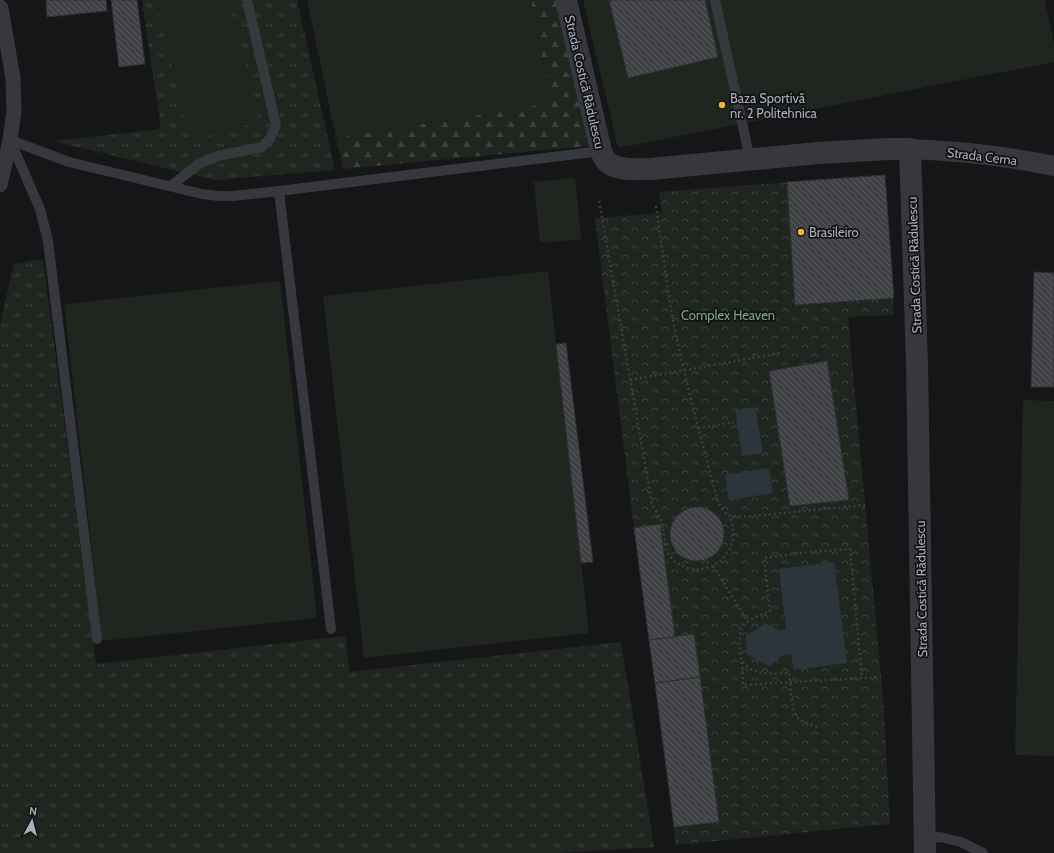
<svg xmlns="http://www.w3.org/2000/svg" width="1054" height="853" font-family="Cabin,sans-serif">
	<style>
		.grass { fill: url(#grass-tufts) }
		.forest { fill: url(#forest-firs) }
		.park { fill: url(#park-crowns) }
		.pitch { fill: #1e261f }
		.water { fill: #2c353c }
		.building { fill: url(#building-back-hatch); stroke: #303034 }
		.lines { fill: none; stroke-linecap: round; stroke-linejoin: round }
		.path { stroke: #3d3f44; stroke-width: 2.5; stroke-dasharray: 2 3; stroke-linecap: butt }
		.service { stroke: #37383d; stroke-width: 10 }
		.pedestrian { stroke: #37383d; stroke-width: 15 }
		.minor { stroke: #37383d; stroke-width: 20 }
		.tertiary { stroke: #37383d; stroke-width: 22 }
		.poi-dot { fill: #f2b134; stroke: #111113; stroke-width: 1.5 }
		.labels { text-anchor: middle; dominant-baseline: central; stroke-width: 3.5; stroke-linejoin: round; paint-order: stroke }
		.street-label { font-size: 13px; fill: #a8adb8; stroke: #111113 }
		.poi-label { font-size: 13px; fill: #a8adb8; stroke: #111113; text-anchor: start }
		.park-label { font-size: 13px; fill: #7fa381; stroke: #111113 }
	</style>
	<defs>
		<pattern id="grass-tufts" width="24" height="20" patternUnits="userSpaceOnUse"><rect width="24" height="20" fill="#1e261f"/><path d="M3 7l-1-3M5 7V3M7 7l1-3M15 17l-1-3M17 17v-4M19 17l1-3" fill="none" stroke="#3c433d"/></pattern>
		<pattern id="forest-firs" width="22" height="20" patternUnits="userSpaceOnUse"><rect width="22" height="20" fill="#1e261f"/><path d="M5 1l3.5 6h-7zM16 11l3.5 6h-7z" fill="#3c433d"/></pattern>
		<pattern id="park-crowns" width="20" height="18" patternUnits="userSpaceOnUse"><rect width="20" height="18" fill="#1e261f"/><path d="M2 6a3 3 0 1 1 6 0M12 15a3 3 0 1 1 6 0" fill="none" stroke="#3c433d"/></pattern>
		<pattern id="building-back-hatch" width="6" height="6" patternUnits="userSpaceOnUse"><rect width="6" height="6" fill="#404145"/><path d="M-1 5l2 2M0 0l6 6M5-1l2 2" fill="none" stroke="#595a5e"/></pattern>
	</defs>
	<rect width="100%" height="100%" fill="#161618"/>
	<!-- grass -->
	<path class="grass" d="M142 0H297L335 170 215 180 53 141 161 129Z
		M43 259 96 664 345 636 350 672 621 642 654 847 561 853H0V325L5 301 14 264Z"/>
	<!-- forest -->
	<path class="forest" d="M531 0H557L588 146 343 169 336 138 551 103Z"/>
	<!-- park -->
	<path class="park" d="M885 175 894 315 848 317 884 710 890 824 675 845 674 827 634 528 595 218 662 213 659 192Z"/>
	<!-- pitch -->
	<path class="pitch" d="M155 0H229L259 122 191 140Z
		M307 0H531L551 103 336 138Z
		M583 0H1045L1054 43V62L618 148Z
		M575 178 581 239 540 243 534 182Z
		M548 271 589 633 364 658 323 296Z
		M280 281 317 618 102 641 64 304Z
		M1023 400 1054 401V756L1015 755Z"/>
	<!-- water -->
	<path class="water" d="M755 407 763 453 742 456 735 410Z
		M769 468 773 493 729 500 725 475Z
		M834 562 847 663 794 670 791 654 783 655 770 666 747 655 746 636 765 623 779 630 786 629 779 569Z"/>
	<!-- building -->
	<path class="building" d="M46 0H106L107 11 47 17Z
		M111 0H137L145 64 119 67Z
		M609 0H705L718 57 628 78Z
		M885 175 894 298 795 305 787 182Z
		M1034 272 1054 273V387H1031Z
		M566 343 593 562 581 563 556 344Z
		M827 361 849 500 790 506 769 371Z
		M670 534a27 27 0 1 1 54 0a27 27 0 1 1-54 0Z
		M660 524 675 637 649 640 634 528Z
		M694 634 700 677 655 683 649 640Z
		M700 677 719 822 674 827 655 683Z"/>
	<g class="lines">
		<!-- path -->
		<path class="path" d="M599 201 652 504 662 522 666 551 675 562 687 568 700 570 713 566 723 559 730 549 733 538V527L729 515
			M656 206C662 247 667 289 675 330 687 388 703 445 718 502 727 516 726 515 742 517L865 505
			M630 380 780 353
			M698 428 734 422
			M713 566 748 622
			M742 662 743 685 881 677
			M817 727C812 725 803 722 799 719 790 711 791 684 789 673 775 674 753 676 743 662 740 658 740 651 740 647 740 641 739 634 741 628 747 619 761 615 770 611L764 558 801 553 850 549 862 678"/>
		<!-- service -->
		<path class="service" d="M715 0 750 159
			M10 140 69 162 202 194 219 196H232L279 191 601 151
			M10 140 40 209 48 241 97 639
			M171 186 200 163 218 156 262 147 270 139 276 125 247 0
			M279 191 331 629
			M924 838 940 837 961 842 983 853"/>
		<!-- pedestrian -->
		<path class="pedestrian" d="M0 7 1 8 13 78 14 111 10 140 0 185"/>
		<!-- minor -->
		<path class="minor" d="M910 149C958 151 1007 156 1054 166"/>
		<!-- tertiary -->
		<path class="tertiary" d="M566 0 601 151C603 156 605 161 610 164 621 171 638 169 651 169L818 153 888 149H910L917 363 925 853"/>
	</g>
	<!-- markers -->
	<g class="poi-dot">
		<circle cx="722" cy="105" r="4"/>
		<circle cx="801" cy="232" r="4"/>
	</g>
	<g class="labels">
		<!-- street labels -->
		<g class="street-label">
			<text transform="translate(585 82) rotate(77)">Strada Costică Rădulescu</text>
			<text transform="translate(982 156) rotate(7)">Strada Cerna</text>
			<text transform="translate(914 265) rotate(-92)">Strada Costică Rădulescu</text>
			<text transform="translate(921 589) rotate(-91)">Strada Costică Rădulescu</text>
		</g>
		<!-- poi labels -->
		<g class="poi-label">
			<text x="730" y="98">Baza Sportivă<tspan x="730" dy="15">nr. 2 Politehnica</tspan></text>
			<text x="809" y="232">Brasileiro</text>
		</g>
		<!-- park labels -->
		<g class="park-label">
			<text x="728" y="315">Complex Heaven</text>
		</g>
	</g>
	<!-- north arrow -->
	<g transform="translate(32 821) rotate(7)" stroke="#111113" stroke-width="3" paint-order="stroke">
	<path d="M0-3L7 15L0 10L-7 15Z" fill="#a8adb8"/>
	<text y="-6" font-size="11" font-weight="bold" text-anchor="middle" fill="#a8adb8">N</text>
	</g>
</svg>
